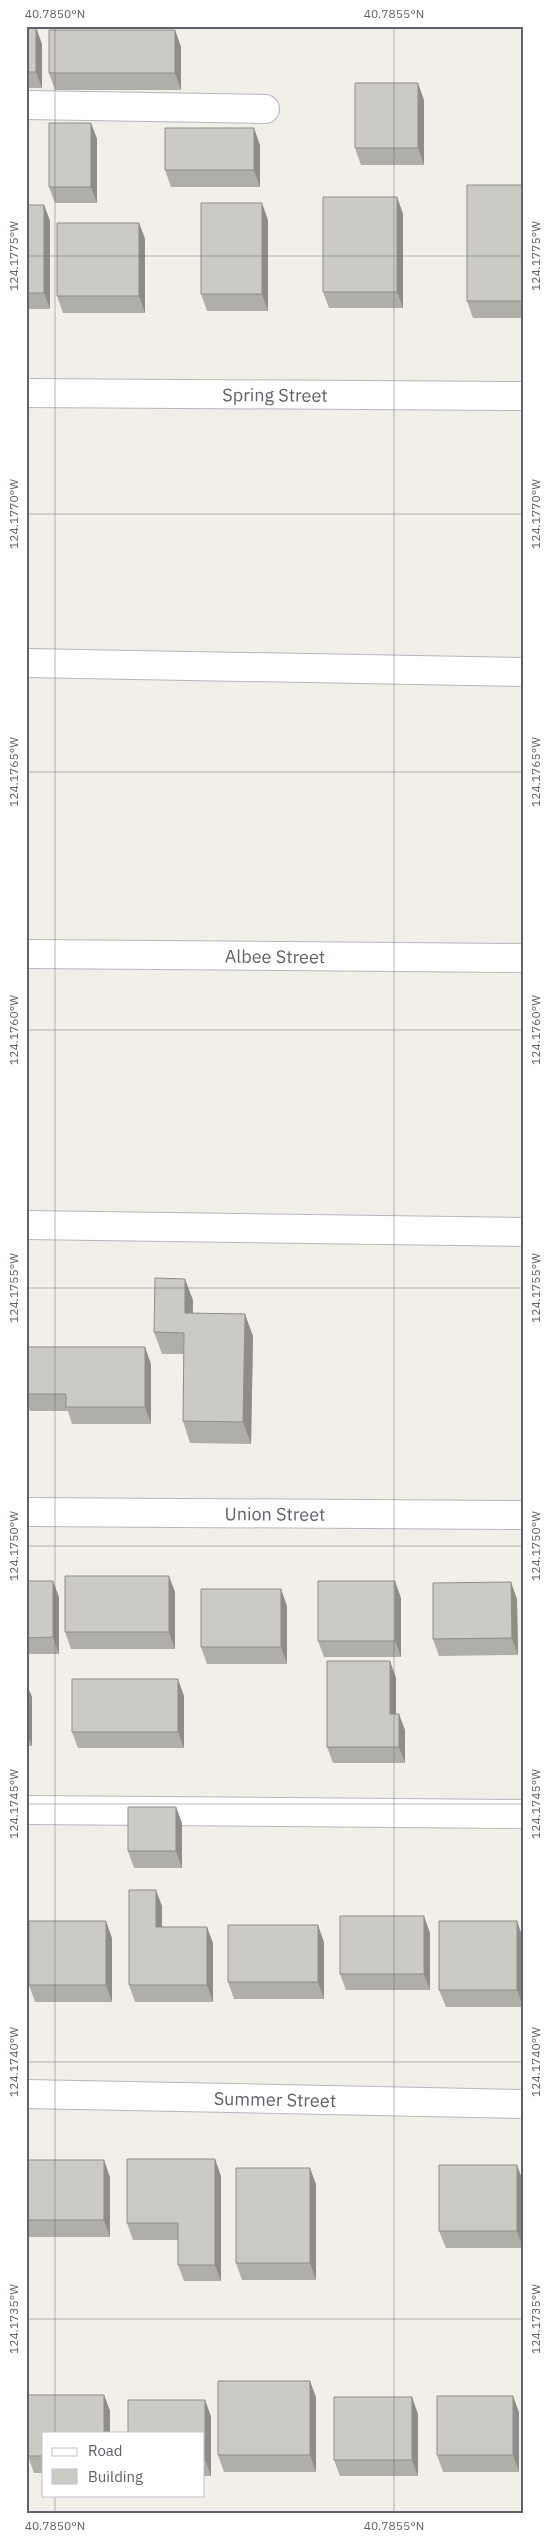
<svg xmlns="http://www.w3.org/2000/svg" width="550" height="2539" font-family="'IBM Plex Sans',sans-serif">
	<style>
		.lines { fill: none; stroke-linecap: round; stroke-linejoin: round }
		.minor-casing { stroke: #b5b8bc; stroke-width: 30 }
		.minor { stroke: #fff; stroke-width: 28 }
		.wall { fill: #afaea9 }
		.shaded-wall { fill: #8f8d8a }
		.building { fill: #cccac5; stroke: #8f8d8a }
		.ticks { fill: none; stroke: #5f6368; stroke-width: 1; stroke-opacity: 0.45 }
		.labels { text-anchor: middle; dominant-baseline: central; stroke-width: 4.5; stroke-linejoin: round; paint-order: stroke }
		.street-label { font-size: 18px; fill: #5f6368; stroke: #fff }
		.neatline { fill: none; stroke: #5f6368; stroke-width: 2 }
		.ticks-label { font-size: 12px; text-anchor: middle; fill: #5f6368 }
	</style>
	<rect width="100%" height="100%" fill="#f1efe8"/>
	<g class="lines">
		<!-- minor casing -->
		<g class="minor-casing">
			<g id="minor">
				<path d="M26 105 265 109"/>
				<path id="s1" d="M26 393 524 396"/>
				<path d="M26 663 524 672"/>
				<path id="s2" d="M26 954 524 958"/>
				<path d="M26 1225 524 1232"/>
				<path id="s3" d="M26 1512 524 1515"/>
				<path d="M26 1810 524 1814"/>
				<path id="s4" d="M26 2094 524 2104"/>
			</g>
		</g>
		<!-- minor -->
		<use href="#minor" class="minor"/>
	</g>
	<!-- wall -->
	<path class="wall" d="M26 27 42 44V88H26Z
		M175 30 181 47V90H55L49 73Z
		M424 100V165H361L355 148Z
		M91 123 97 139V203H55L49 187Z
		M260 145V187H171L165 170Z
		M524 185V318H473L467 301Z
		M397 197 403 214V308H329L323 292Z
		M26 205H44L50 221V309H26Z
		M268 220V311H207L201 294Z
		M139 223 145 239V313H63L57 296Z
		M193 1300V1314L253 1336 251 1444 190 1443 183 1421 184 1354H162L154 1332Z
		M26 1347 151 1364V1424H72L68 1411H30L26 1402Z
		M26 1581 59 1597V1654H26Z
		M175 1592V1649H71L65 1632Z
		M401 1598V1657H324L318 1641Z
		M517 1599 518 1655 439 1656 433 1639Z
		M287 1606V1664H207L201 1647Z
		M396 1678V1714L405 1730V1763H333L327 1747Z
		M26 1683 32 1697V1746H26Z
		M184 1696V1748H78L72 1732Z
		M182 1823V1868H134L128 1851Z
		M162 1906V1927L213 1943V2002H135L129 1985Z
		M430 1933V1990H346L340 1974Z
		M112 1938V2002H35L29 1985Z
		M523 1938V2007H446L439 1990Z
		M324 1942V1999H234L228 1982Z
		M26 2160 110 2177V2237H27Z
		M221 2176V2281H184L178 2265V2240H133L127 2223Z
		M523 2181V2248H446L439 2231Z
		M316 2184V2280H242L236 2263Z
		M28 2395H104L110 2411V2433H44V2473H34L28 2456Z
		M316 2397V2472H224L218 2455Z
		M519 2412V2472H443L437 2455Z
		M418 2414V2476H340L334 2460Z
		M211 2416V2476H204V2433Z"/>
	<!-- shaded-wall -->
	<path class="shaded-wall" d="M36 27 42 44V88L36 72Z
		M175 30 181 47V90L175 73Z
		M418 83 424 100V165L418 148Z
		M91 123 97 139V203L91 187Z
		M254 128 260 145V187L254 170Z
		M397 197 403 214V308L397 292Z
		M262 203 268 220V311L262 294Z
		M44 205 50 221V309L44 293Z
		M139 223 145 239V313L139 296Z
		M185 1279 193 1300 192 1335 185 1313Z
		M245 1314 253 1336 251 1444 243 1422Z
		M145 1347 151 1364V1424L145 1407Z
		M169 1576 175 1592V1649L169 1632Z
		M53 1581 59 1597V1654L53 1637Z
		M395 1581 401 1598V1657L395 1641Z
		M511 1582 517 1599 518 1655 512 1638Z
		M281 1589 287 1606V1664L281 1647Z
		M390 1661 396 1678V1730L390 1714Z
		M178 1679 184 1696V1748L178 1732Z
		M26 1683 32 1697V1746L26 1732Z
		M399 1714 405 1730V1763L399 1747Z
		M176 1807 182 1823V1868L176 1851Z
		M156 1890 162 1906V1943L156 1927Z
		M424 1916 430 1933V1990L424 1974Z
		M106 1921 112 1938V2002L106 1985Z
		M517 1921 523 1938V2007L517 1990Z
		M318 1925 324 1942V1999L318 1982Z
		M207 1927 213 1943V2002L207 1985Z
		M215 2159 221 2176V2281L215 2265Z
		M104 2160 110 2177V2237L104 2220Z
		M517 2165 523 2181V2248L517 2231Z
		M310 2168 316 2184V2280L310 2263Z
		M310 2381 316 2397V2472L310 2455Z
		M104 2395 110 2411V2433H104Z
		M513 2396 519 2412V2472L513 2455Z
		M412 2397 418 2414V2476L412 2460Z
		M205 2400 211 2416V2476L205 2460Z"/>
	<!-- building -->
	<path class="building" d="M26 27H36V72H26Z
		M49 30H175V73H49Z
		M355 83H418V148H355Z
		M49 123H91V187H49Z
		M165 128H254V170H165Z
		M467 185H524V301H467Z
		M323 197H397V292H323Z
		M201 203H262V294H201Z
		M26 205H44V293H26Z
		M57 223H139V296H57Z
		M155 1278 185 1279V1313L245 1314 243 1422 183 1421 184 1333 154 1332Z
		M26 1347H145V1407H66V1394H26Z
		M65 1576H169V1632H65Z
		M26 1581H53V1637L26 1638Z
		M318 1581H395V1641H318Z
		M511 1582 512 1638 433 1639V1583Z
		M201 1589H281V1647H201Z
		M327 1661H390V1714H399V1747H327Z
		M72 1679H178V1732H72Z
		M128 1807H176V1851H128Z
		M129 1890H156V1927H207V1985H129Z
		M340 1916H424V1974H340Z
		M29 1921H106V1985H29Z
		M439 1921H517V1990H439Z
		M228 1925H318V1982H228Z
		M127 2159H215V2265H178V2223H127Z
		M26 2160H104V2220H26Z
		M439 2165H517V2231H439Z
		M236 2168H310V2263H236Z
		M218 2381H310V2455H218Z
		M28 2395H104V2433H44V2456H28Z
		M437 2396H513V2455H437Z
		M334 2397H412V2460H334Z
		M128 2400H205V2460H204V2433H128Z"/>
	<!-- ticks -->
	<path class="ticks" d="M55 26V2433M394 26V2513M26 256H524M26 514H524M26 772H524M26 1030H524M26 1288H524M26 1546H524M26 1804H524M26 2062H524M26 2319H524M55 2495V2513"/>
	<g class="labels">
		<!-- street labels -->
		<g class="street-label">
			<text stroke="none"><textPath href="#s1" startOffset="249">Spring Street</textPath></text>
			<text stroke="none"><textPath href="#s2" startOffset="249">Albee Street</textPath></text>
			<text stroke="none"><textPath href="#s3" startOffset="249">Union Street</textPath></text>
			<text stroke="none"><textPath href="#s4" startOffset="249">Summer Street</textPath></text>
		</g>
	</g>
	<!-- border -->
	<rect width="550" height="2539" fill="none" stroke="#ffffff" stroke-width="55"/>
	<!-- legend -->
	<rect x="42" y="2432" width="162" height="65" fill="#ffffff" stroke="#bfc1c3"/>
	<rect x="52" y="2448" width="25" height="8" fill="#ffffff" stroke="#bfc1c3"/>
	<text x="88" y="2456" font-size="15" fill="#5f6368">Road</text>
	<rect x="52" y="2469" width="25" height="15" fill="#cccac5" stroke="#bfc1c3"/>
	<text x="88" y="2482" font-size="15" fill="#5f6368">Building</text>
	<rect x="28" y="28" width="494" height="2484" class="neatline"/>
	<g class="ticks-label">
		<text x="55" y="18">40.7850°N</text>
		<text x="394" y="18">40.7855°N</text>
		<text transform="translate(536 256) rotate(-90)" y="4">124.1775°W</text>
		<text transform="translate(14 256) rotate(-90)" y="4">124.1775°W</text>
		<text transform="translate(536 514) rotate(-90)" y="4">124.1770°W</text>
		<text transform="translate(14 514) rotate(-90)" y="4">124.1770°W</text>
		<text transform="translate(14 772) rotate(-90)" y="4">124.1765°W</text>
		<text transform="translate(536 772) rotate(-90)" y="4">124.1765°W</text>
		<text transform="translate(14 1030) rotate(-90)" y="4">124.1760°W</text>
		<text transform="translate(536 1030) rotate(-90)" y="4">124.1760°W</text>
		<text transform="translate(14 1288) rotate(-90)" y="4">124.1755°W</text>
		<text transform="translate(536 1288) rotate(-90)" y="4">124.1755°W</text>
		<text transform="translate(536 1546) rotate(-90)" y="4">124.1750°W</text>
		<text transform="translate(14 1546) rotate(-90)" y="4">124.1750°W</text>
		<text transform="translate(14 1804) rotate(-90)" y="4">124.1745°W</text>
		<text transform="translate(536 1804) rotate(-90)" y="4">124.1745°W</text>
		<text transform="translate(14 2062) rotate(-90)" y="4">124.1740°W</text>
		<text transform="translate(536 2062) rotate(-90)" y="4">124.1740°W</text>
		<text transform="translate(14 2319) rotate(-90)" y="4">124.1735°W</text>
		<text transform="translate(536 2319) rotate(-90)" y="4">124.1735°W</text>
		<text x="55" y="2530">40.7850°N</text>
		<text x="394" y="2530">40.7855°N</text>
	</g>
</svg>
